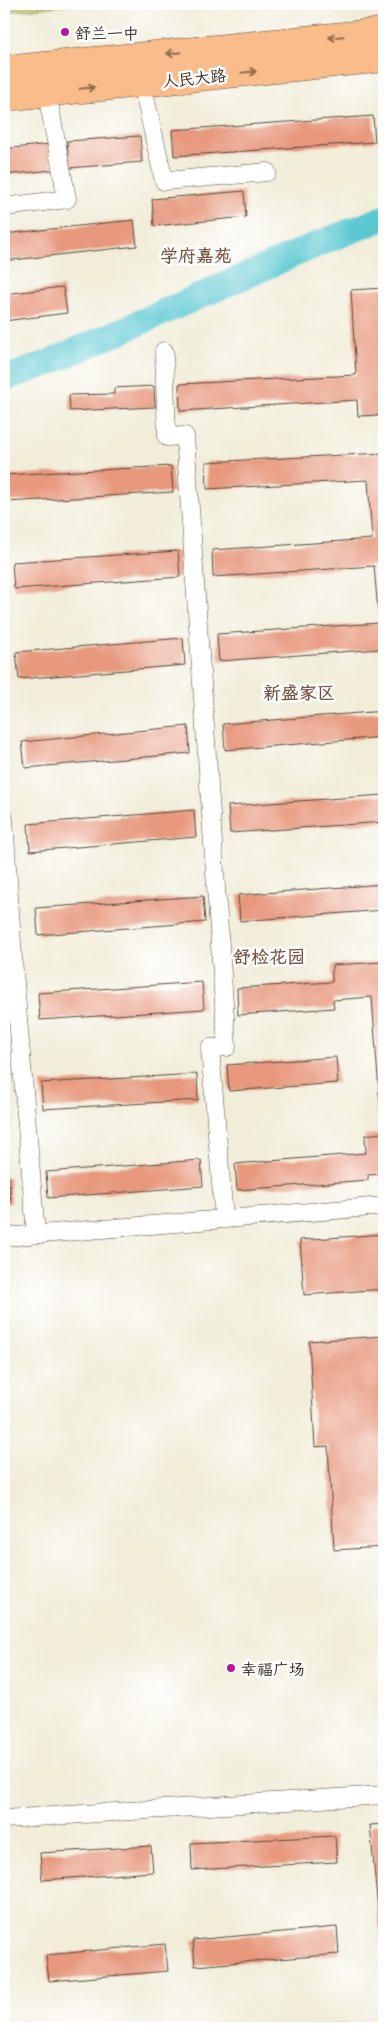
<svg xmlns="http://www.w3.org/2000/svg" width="388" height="2032" font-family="'Playpen Sans','LXGW WenKai TC',sans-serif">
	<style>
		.green { fill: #b2c468; stroke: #767743 }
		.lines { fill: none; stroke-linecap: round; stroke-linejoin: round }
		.river { stroke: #5bc8d2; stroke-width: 26 }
		.building { fill: #e7987d }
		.minor-casing { stroke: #56473a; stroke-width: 19 }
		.primary-casing { stroke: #56473a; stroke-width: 29 }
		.minor { stroke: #fff; stroke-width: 18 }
		.primary { stroke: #f9bc8a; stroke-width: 28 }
		.oneway { stroke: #906c4f }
		.poi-dot { fill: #b5179e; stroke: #fff; stroke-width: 2 }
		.labels { text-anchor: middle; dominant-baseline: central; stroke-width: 5; stroke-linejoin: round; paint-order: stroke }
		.poi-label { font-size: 16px; fill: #3b2a1e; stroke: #fff; text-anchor: start }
		.street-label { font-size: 16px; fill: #3b2a1e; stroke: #fff }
		.neighbourhood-label { font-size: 18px; font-weight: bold; fill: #77503f; stroke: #fff }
	</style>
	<rect width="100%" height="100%" fill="#fff"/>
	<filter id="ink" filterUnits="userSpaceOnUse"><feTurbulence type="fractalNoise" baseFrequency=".02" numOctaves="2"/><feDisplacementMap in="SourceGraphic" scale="10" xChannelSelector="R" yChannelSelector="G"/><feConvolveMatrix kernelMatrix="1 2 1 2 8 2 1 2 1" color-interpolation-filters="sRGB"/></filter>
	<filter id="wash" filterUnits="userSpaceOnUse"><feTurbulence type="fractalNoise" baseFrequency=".0096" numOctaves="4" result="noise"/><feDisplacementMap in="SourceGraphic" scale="20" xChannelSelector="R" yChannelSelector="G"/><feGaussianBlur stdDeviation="1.12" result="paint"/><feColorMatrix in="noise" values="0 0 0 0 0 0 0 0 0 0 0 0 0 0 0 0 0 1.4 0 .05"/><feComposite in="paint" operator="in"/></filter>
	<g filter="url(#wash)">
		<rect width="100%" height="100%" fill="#f1edd9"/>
		<!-- green -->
		<path class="green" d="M4 4H80L4 12Z"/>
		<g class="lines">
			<!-- river -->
			<path class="river" d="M4 379 48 363 320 243 384 218"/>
		</g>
		<g id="blocks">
			<!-- building -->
			<path class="building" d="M373 116 375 142 174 156 172 130Z
				M140 136 142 162 69 168 67 141Z
				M50 144 53 170 4 175V149Z
				M244 191 246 217 154 226 152 199Z
				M134 220 137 246 4 261V234Z
				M63 287 67 313 4 321V294Z
				M384 288V415L358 416 357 400 180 411 179 384 356 375 351 290Z
				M154 386 155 407 70 411 69 395 114 394V388Z
				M384 453V683L380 649 219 661 217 634 379 623 374 566 213 577 212 550 372 539 368 480 207 489 206 462Z
				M171 466 173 492 7 502 5 475Z
				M178 551 180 577 14 589 12 562Z
				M183 638 185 665 19 679 16 652Z
				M384 711V737L225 750 223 724Z
				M188 726 190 753 25 768 22 742Z
				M384 795V822L230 833 228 806Z
				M194 810 196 837 30 851 28 824Z
				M384 884V910L240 921 238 895Z
				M203 896 205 922 38 935 36 908Z
				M384 962V1174L368 1175V1180L237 1190 235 1164 366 1153 365 1135 382 1133 372 997 333 1000 334 1008 238 1015 237 988 332 982V965Z
				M202 982 204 1009 40 1020 38 993Z
				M336 1057 338 1083 229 1091 227 1065Z
				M197 1074 198 1100 43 1109 41 1083Z
				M201 1160 203 1186 48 1198 46 1172Z
				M4 1177H9L11 1203H4Z
				M384 1234V1289L304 1295 300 1240Z
				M384 1336V1547L334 1550 328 1446 315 1447 309 1341Z
				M384 1824V1963H383L370 1825Z
				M335 1836 337 1862 192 1870 191 1843Z
				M151 1846 153 1872 42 1880 40 1853Z
				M337 1927 339 1954 195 1966 193 1940Z
				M165 1944 168 1971 49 1981 46 1955Z
				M348 2023 349 2028H304V2027Z"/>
		</g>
	</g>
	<g filter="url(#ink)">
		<use href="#blocks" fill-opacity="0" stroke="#56473a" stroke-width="1"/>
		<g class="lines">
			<!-- minor casing -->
			<g class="minor-casing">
				<path id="minor" d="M142 83 164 181 267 172
					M4 207 67 199 47 93
					M164 351 167 437 185 436 227 1047 210 1048 224 1219
					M4 819 13 959 36 1234
					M4 1237 384 1206
					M4 1819 384 1795"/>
			</g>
			<!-- primary casing -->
			<g class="primary-casing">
				<path id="primary" d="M4 70 384 32
					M4 97 384 58"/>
			</g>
			<!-- minor -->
			<use href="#minor" class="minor"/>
			<!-- primary -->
			<use href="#primary" class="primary"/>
		</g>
		<!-- one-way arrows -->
		<defs><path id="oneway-shaft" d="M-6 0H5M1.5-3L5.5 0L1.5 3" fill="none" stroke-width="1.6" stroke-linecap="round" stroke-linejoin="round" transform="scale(1.25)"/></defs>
		<g class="oneway">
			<use href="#oneway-shaft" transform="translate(336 37) rotate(174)"/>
			<use href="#oneway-shaft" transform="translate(174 53) rotate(174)"/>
			<use href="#oneway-shaft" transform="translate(249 72) rotate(-6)"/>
			<use href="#oneway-shaft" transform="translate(87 88) rotate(-6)"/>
		</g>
	</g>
	<!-- markers -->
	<g class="poi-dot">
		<circle cx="65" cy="32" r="5"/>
		<circle cx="231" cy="1668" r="5"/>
	</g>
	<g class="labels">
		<!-- poi labels -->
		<g class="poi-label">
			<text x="75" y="32">舒兰一中</text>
			<text x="241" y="1668">幸福广场</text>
		</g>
		<!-- street labels -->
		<g class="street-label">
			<text transform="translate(194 77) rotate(-6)">人民大路</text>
		</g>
		<!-- neighbourhood labels -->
		<g class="neighbourhood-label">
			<text x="196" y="254">学府嘉苑</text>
			<text x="299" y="691">新盛家区</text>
			<text x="269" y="955">舒检花园</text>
		</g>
	</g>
	<!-- margin -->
	<rect width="388" height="2032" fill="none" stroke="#fff" stroke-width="20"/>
</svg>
